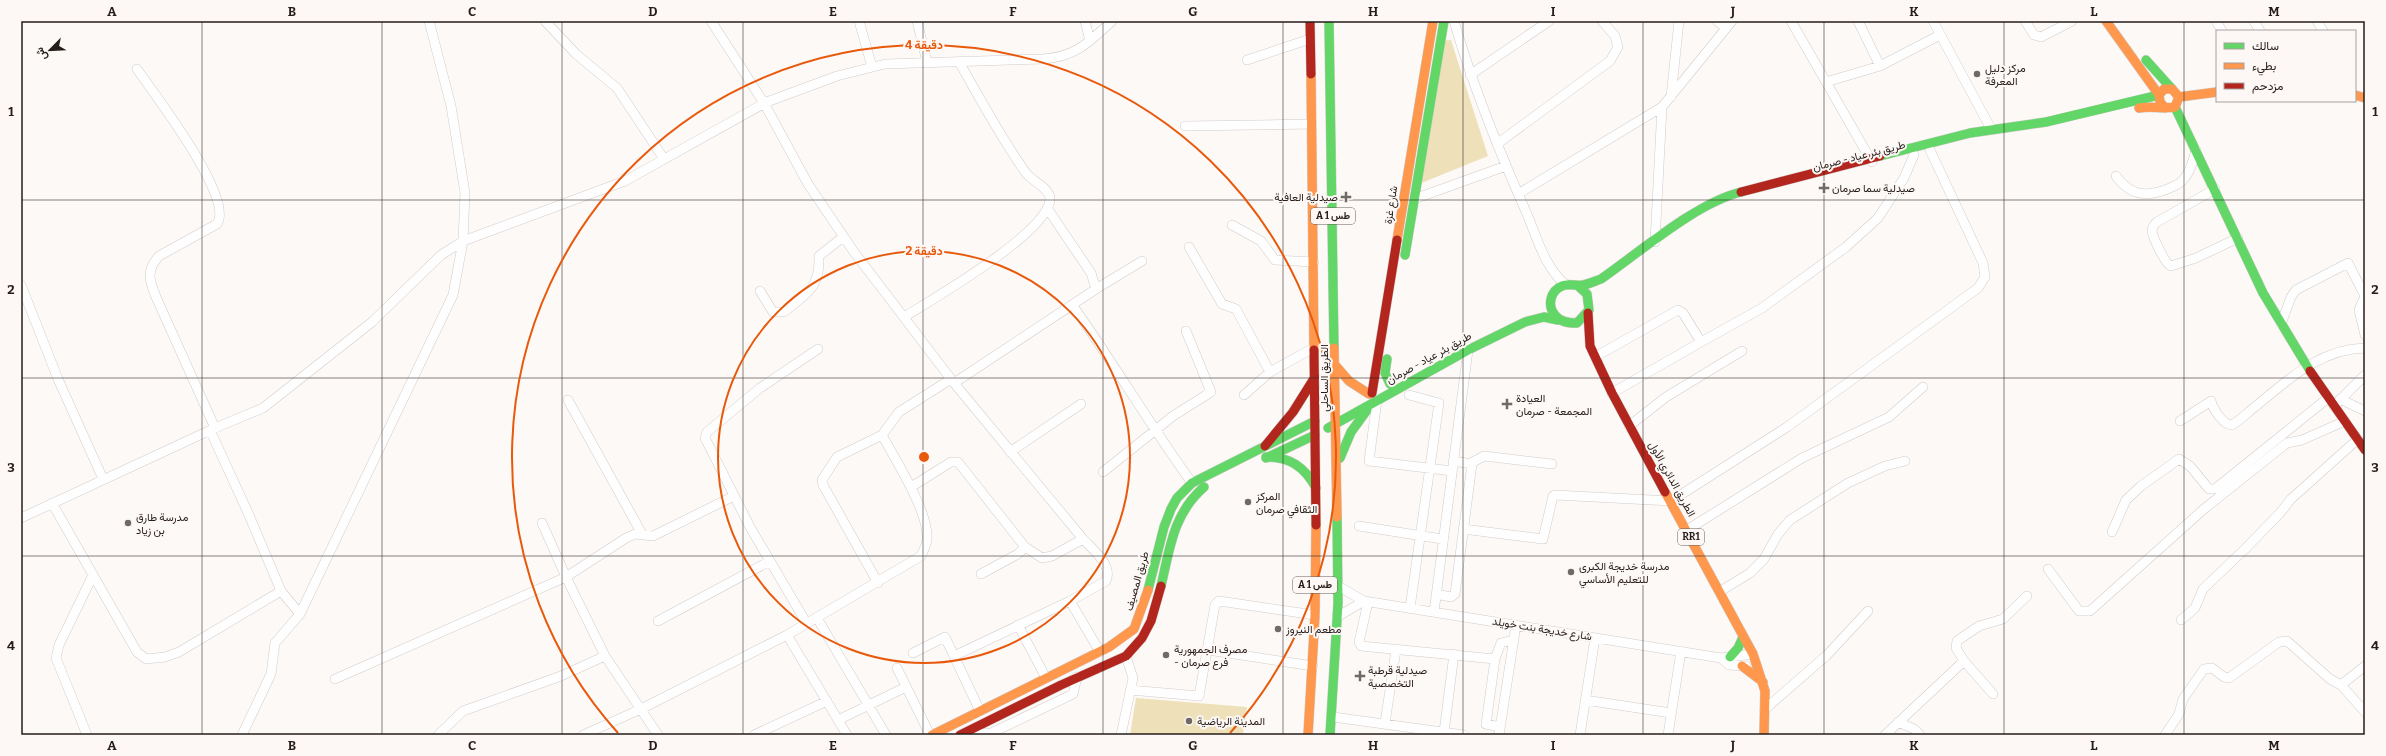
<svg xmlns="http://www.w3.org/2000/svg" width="2386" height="756" font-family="Bitter,Vazirmatn,serif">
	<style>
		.green { fill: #eee1b9 }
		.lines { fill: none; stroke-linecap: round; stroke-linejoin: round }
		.street-casing { stroke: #d1ccc9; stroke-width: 10 }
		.fast-casing { stroke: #d1ccc9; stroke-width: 10 }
		.slow-casing { stroke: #d1ccc9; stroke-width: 10 }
		.jam-casing { stroke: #d1ccc9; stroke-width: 10 }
		.street { stroke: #fffefe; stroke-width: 9 }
		.fast { stroke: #63d668; stroke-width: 9 }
		.slow { stroke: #ff974d; stroke-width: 9 }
		.jam { stroke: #b3261e; stroke-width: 9 }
		.grid { fill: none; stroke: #251d19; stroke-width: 1; stroke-opacity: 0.55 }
		.ring { fill: none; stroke: #e8590c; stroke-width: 2 }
		.poi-dot { fill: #706a67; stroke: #fdf8f6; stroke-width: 1.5 }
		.labels { text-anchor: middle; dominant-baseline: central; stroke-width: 4; stroke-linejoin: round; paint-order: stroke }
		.shield { fill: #fdf8f6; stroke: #665f5b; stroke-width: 1 }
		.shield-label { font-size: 10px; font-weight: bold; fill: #251d19 }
		.poi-label { font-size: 11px; fill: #251d19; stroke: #fdf8f6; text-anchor: start }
		.street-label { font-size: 11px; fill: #251d19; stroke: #fdf8f6 }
		.centre { fill: #e8590c; stroke: #fdf8f6; stroke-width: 2 }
		.ring-label { font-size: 12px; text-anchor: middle; font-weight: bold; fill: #e8590c; stroke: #fdf8f6; stroke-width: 4; stroke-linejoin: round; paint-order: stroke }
		.neatline { fill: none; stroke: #251d19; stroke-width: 1.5 }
		.grid-label { font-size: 13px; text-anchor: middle; font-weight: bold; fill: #251d19 }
	</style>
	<rect width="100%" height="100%" fill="#fcf9f7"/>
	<!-- green -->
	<path class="green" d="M1451 40 1488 156 1419 184 1442 41Z
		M1136 698 1247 707 1243 735H1130Z"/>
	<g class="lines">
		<!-- street casing -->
		<g class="street-casing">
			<path id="street" d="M545 21 576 54 617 88 664 159
				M711 21 764 103 808 184 854 252 954 383 1083 539C1093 550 1113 565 1106 581L1070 601 954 656
				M859 21 872 67
				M917 21 927 62
				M1085 21 1090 41
				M1454 21C1473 87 1499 151 1527 214 1537 238 1545 268 1566 285
				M1717 21 1726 28
				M1791 21 1872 162
				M1858 21 1880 66
				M1933 21 1991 129
				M2025 21 2034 35 2041 37 2072 21
				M2216 21 2222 31
				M2254 21 2260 31
				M2317 21 2323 31
				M1247 60 1310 39
				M137 69C154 94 235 198 217 224L159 256C146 270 149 280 156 297L215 428
				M1470 75 1549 21
				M1826 82 1880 66 1940 35
				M1671 97 1679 21
				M764 103 837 76 885 64 1043 59C1076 57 1089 42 1112 21
				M1185 126 1312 124
				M1497 144 1610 61 1618 47 1615 36 1602 21
				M2116 176C2130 195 2144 197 2165 190 2171 187 2177 186 2182 181 2190 173 2193 161 2196 150
				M2215 189 2157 222C2154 224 2153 226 2152 230 2152 236 2165 264 2171 266L2196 258 2238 238
				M1518 194 1662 107 1732 21
				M1414 199 1506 166
				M1232 225 1261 241 1275 260 1314 262
				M1655 242 1662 107
				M1189 247 1222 304 1236 309 1270 372
				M21 285 58 379 103 479
				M1096 289 1142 261
				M760 291 773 312H784C807 293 820 289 819 256L843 237
				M1073 306C1114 364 1150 425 1192 483
				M904 317C933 299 1049 232 1050 199 1051 189 1032 181 1026 173 1001 138 981 100 959 62
				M2281 324 2291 297 2296 290 2348 263 2365 296 2359 310 2365 335
				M1701 342 1762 308 1846 247 1878 218 1904 178 1914 155
				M1595 357 1678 310 1683 313 1701 342 1612 393
				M954 383 1096 289 1091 273 1047 208
				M1244 395 1270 372 1315 347
				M1409 395 1439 403 1410 608
				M2340 399 2365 411
				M568 400 642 534
				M1377 400 1369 461 1452 471
				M2334 406 2365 375
				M2180 421 2211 401C2213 409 2223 425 2232 425 2241 420 2248 412 2256 406 2289 379 2320 349 2365 348
				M1629 426 1666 397 1742 351
				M210 430 249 515 281 591 300 614
				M1010 452 1081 404
				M1471 463 1484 456 1552 464
				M1103 472 1173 416 1211 392 1186 331
				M911 487 951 462H958L1025 547 1042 558 1052 556 1083 539
				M52 503 137 652 146 659 165 657 179 652 281 591
				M21 518 215 428 263 408 372 322 441 255 463 241 625 181 763 104
				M542 523 566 577 626 538 635 534 653 536 734 496
				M1359 526 1442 539
				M1463 529 1543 539 1553 496 1555 495 1671 501 1787 427 1978 288 1985 277 1983 263 1930 150
				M1687 530 1802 458 1889 417 1923 387
				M2112 532 2126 500 2141 486 2179 459 2190 466 2209 489H2215L2328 398
				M2048 569 2079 611H2090L2204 509 2287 443 2302 440 2345 421
				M981 574 1018 554 1025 547
				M878 583 823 485 822 480 837 457 882 435
				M1338 586 1364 601 1721 658 1753 654
				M1719 592 1750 573 1764 559 1778 534 1790 520 1848 483 1885 466 1905 461
				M1436 594 1451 597 1455 594 1472 464 1453 461
				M1070 601 1100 652
				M1368 602 1359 642 1361 646 1495 659
				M1434 612 1468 350 1465 342
				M1337 617 1364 601
				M817 618 886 735
				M2181 620 2195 608 2203 589 2245 549 2280 513 2291 499 2358 439
				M658 621 770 561
				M807 624 750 527 705 438 707 432 760 388 818 349
				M1018 625 1046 678
				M787 635 847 735
				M1208 650 1313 666
				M913 653 945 637 980 711
				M1721 658 1729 665 1746 666
				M1964 661 1956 648 1957 641 1979 626 2003 619 2027 596
				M897 668 930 735
				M335 679 566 577 605 656 658 735
				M2341 685 2365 712
				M1130 690 1199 696 1215 605 1219 601 1315 615
				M1585 700 1671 713
				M1764 710 1827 655 1868 611
				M1333 717 1464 735
				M838 720 906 687
				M1898 722 1914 729 1920 735
				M1385 723 1396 650
				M1500 727 1486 724 1495 659 1501 643 1513 640
				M969 731 989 734 1073 694 1077 677
				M1444 732 1454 654
				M87 735 56 658 59 645 93 575
				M242 735 271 674 275 643 300 614 453 295 463 241 465 193 451 106 429 21
				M438 735 463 711 561 676 605 656
				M583 735 641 709 787 635 921 556C924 549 928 543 927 536 927 509 895 459 882 435L899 412 951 379
				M754 735 827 701
				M1121 735 1133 678 1126 656
				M1499 735 1516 625
				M1580 735 1595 638
				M1668 735 1681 651
				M1885 735 1964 661 1993 694
				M2165 735 2179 714 2183 699 2204 669 2212 668 2224 677 2229 678 2279 642 2287 641 2330 679 2341 685 2365 666"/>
		</g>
		<!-- fast casing -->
		<g class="fast-casing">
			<path id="fast" d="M1329 21 1334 348
				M2146 60 2172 89
				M2175 107 2263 293 2310 371
				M1880 156 1970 133 2046 122 2159 95
				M1405 255 1444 21
				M1578 286 1587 294 1589 310 1577 323C1568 323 1560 322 1555 315 1547 306 1550 291 1562 286 1568 283 1576 286 1583 285 1589 284 1595 281 1601 279 1640 252 1696 203 1741 192
				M1387 359 1385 373 1390 384
				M1328 428 1468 350 1525 322 1544 317 1558 320
				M1266 457C1290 457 1305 467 1316 488
				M1266 458 1315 435
				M1340 458 1351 432 1367 410
				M1161 586C1170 548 1173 514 1204 487
				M1148 590 1164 527 1171 509 1177 498 1192 483 1315 421
				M1730 657 1738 648 1743 637
				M1330 735 1338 603 1337 517"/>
		</g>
		<!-- slow casing -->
		<g class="slow-casing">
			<path id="slow" d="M2106 21 2159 95
				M1311 74 1314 350
				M2355 95 2365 98
				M2179 97 2217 92
				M2139 108C2151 106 2163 109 2175 107L2179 97 2172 89H2164L2159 95 2160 102 2165 108
				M1397 240 1433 21
				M1334 348 1337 517
				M1335 365 1349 381 1369 394
				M1665 492 1753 654 1765 691 1764 735
				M1742 666 1763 682
				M932 735 1109 647 1134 629 1148 590
				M1308 735 1315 615 1316 525"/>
		</g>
		<!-- jam casing -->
		<g class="jam-casing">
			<path id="jam" d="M1310 21 1311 74
				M1741 192 1880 156
				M1588 313 1590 346 1612 393 1665 492
				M1314 350 1316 525
				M2310 371 2365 450
				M1372 393 1397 240
				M1265 446 1293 412 1315 377
				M960 735 1061 685 1126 656 1142 638 1151 621 1161 586"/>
		</g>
		<!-- street -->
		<use href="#street" class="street"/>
		<!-- fast -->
		<use href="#fast" class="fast"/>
		<!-- slow -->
		<use href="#slow" class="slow"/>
		<!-- jam -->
		<use href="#jam" class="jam"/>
	</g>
	<!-- grid -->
	<path class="grid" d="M202 21V735M382 21V735M562 21V735M743 21V735M923 21V735M1103 21V735M1283 21V735M1463 21V735M1643 21V735M1824 21V735M2004 21V735M2184 21V735M21 200H2365M21 378H2365M21 556H2365"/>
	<!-- distance rings -->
	<g class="ring">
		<circle cx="924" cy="457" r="206"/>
		<path d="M618 733A412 412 0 1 1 1230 733"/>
	</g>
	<!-- markers -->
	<g class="poi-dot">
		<circle cx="1977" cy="74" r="4"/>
		<path d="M1822 182h4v4h4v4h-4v4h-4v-4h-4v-4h4z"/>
		<path d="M1344 191h4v4h4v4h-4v4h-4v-4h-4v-4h4z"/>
		<path d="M1505 398h4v4h4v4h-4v4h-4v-4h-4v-4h4z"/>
		<circle cx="1248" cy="502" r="4"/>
		<circle cx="128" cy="523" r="4"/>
		<circle cx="1571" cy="572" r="4"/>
		<circle cx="1278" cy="629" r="4"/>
		<circle cx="1166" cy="655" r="4"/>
		<path d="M1358 670h4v4h4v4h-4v4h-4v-4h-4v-4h4z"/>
		<circle cx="1189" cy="721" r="4"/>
	</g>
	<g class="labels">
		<!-- shield labels -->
		<g class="shield">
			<rect x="1311" y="208" width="44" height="16" rx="3"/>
			<rect x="1678" y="529" width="26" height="16" rx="3"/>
			<rect x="1293" y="577" width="44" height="16" rx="3"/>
		</g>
		<g class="shield-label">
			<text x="1333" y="216">A 1 طس</text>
			<text x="1691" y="537">RR1</text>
			<text x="1315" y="585">A 1 طس</text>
		</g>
		<!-- poi labels -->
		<g class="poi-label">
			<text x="1985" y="68">مركز دليل<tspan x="1985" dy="13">المعرفة</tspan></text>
			<text x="1832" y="188">صيدلية سما صرمان</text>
			<text x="1338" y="197" text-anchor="end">صيدلية العافية</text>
			<text x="1516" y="398">العيادة<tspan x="1516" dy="13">المجمعة - صرمان</tspan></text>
			<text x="1256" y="496">المركز<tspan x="1256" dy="13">الثقافي صرمان</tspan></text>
			<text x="136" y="517">مدرسة طارق<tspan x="136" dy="13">بن زياد</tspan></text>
			<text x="1579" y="566">مدرسة خديجة الكبرى<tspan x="1579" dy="13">للتعليم الأساسي</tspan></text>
			<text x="1286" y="629">مطعم النيروز</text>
			<text x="1174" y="649">مصرف الجمهورية<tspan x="1174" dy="13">- فرع صرمان</tspan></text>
			<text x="1368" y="670">صيدلية قرطبة<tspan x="1368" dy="13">التخصصية</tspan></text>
			<text x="1197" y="721">المدينة الرياضية</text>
		</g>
		<!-- street labels -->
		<g class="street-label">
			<text transform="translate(1859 156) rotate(-14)">طريق بئر عياد - صرمان</text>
			<text transform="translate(1391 205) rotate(-81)">شارع غزة</text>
			<text transform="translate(1429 358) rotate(-29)">طريق بئر عياد - صرمان</text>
			<text transform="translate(1324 378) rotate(-90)">الطريق الساحلي</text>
			<text transform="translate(1672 479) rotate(61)">الطريق الدائري الأول</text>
			<text transform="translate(1137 581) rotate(-74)">طريق المصيف</text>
			<text transform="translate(1542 629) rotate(9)">شارع خديجة بنت خويلد</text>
		</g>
	</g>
	<circle cx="924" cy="457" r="6" class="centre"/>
	<g class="ring-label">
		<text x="924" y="49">4 دقيقة</text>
		<text x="924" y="255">2 دقيقة</text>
	</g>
	<!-- border -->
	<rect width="2386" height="756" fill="none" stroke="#fdf8f6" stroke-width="44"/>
	<!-- legend -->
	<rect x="2216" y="30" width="140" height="72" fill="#fdf8f6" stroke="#a7a09e"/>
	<rect x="2224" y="43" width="20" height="6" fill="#63d668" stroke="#a7a09e"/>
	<text x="2252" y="50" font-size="12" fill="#251d19">سالك</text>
	<rect x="2224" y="63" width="20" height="6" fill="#ff974d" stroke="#a7a09e"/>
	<text x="2252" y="70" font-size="12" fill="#251d19">بطيء</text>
	<rect x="2224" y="83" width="20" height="6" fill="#b3261e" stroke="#a7a09e"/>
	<text x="2252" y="90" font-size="12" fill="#251d19">مزدحم</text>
	<!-- north arrow -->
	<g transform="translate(50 50) rotate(246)" stroke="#fdf8f6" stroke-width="3" paint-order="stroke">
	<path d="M0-3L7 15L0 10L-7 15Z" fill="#251d19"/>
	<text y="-6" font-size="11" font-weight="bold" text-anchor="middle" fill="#251d19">ش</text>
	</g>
	<rect x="22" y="22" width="2342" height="712" class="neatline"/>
	<g class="grid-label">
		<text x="112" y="16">A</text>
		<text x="292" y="16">B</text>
		<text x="472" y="16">C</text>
		<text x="653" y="16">D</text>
		<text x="833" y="16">E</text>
		<text x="1013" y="16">F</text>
		<text x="1193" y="16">G</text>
		<text x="1373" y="16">H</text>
		<text x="1553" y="16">I</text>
		<text x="1733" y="16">J</text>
		<text x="1914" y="16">K</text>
		<text x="2094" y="16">L</text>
		<text x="2274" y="16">M</text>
		<text x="11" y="116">1</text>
		<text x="2375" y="116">1</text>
		<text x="11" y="294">2</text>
		<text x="2375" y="294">2</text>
		<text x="11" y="472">3</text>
		<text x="2375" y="472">3</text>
		<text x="11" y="650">4</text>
		<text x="2375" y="650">4</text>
		<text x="112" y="750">A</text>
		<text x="292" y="750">B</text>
		<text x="472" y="750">C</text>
		<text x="653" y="750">D</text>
		<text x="833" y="750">E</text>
		<text x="1013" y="750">F</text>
		<text x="1193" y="750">G</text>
		<text x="1373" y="750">H</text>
		<text x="1553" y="750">I</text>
		<text x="1733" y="750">J</text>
		<text x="1914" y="750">K</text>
		<text x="2094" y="750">L</text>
		<text x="2274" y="750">M</text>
	</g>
</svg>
